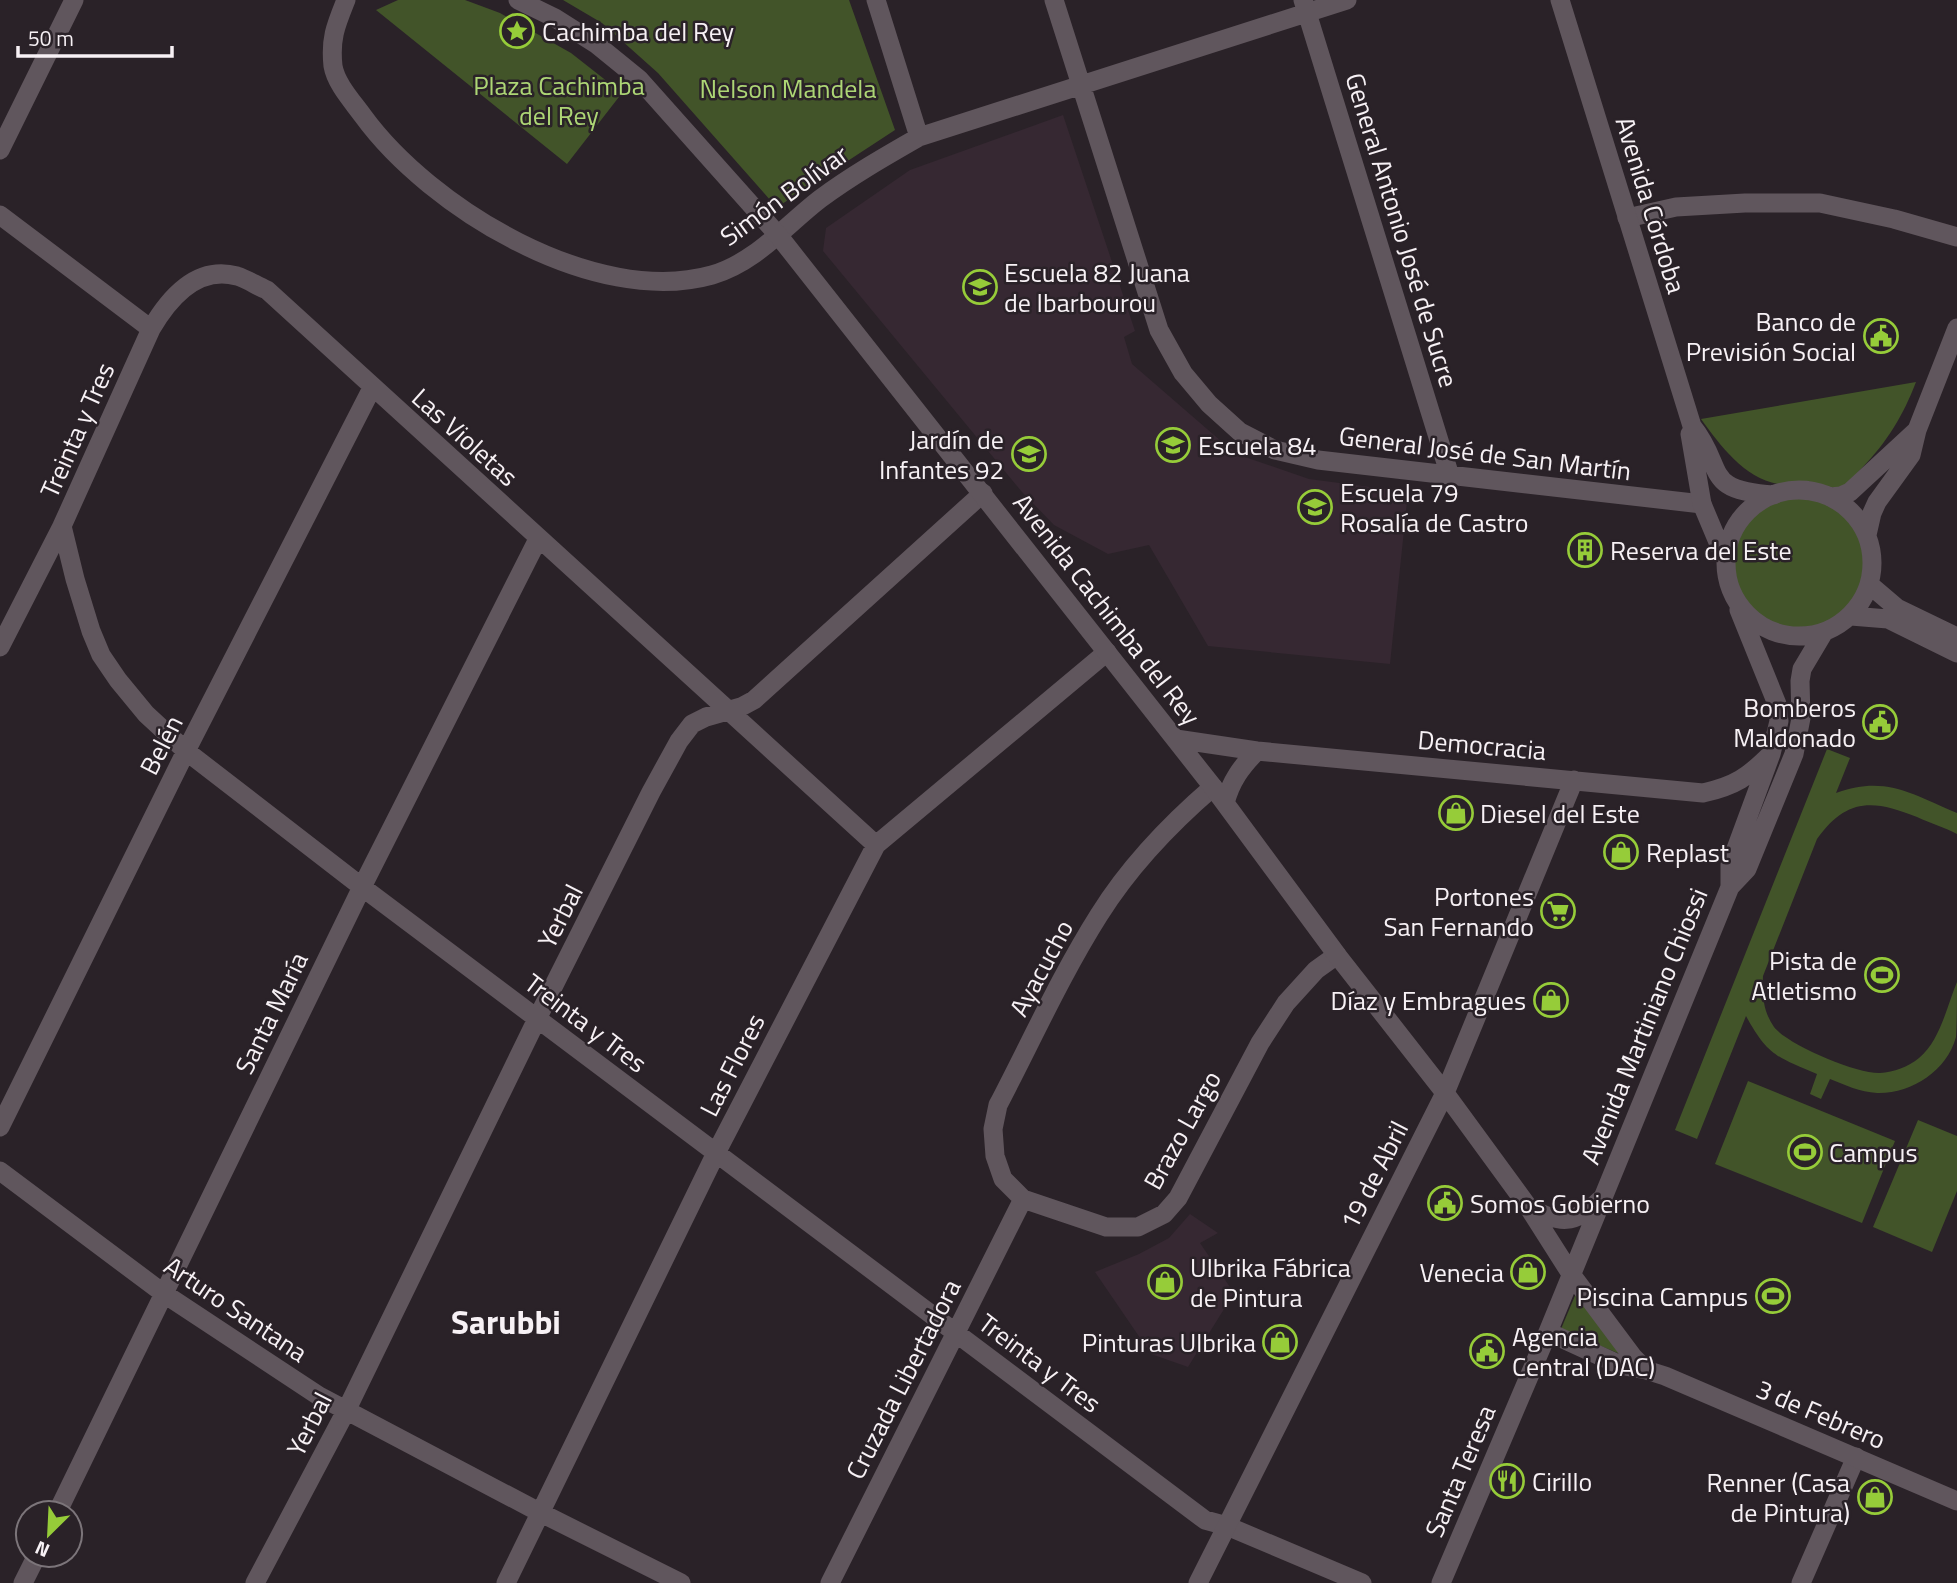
<svg xmlns="http://www.w3.org/2000/svg" width="1957" height="1583" font-family="'Titillium Web',sans-serif">
	<style>
		.built { fill: #362832 }
		.green { fill: #425429 }
		.lines { fill: none; stroke-linecap: round; stroke-linejoin: round }
		.minor { stroke: #60565d; stroke-width: 19 }
		.tertiary { stroke: #60565d; stroke-width: 19 }
		.labels { text-anchor: middle; dominant-baseline: central; stroke-width: 5; stroke-linejoin: round; paint-order: stroke }
		.poi-label { font-size: 26px; fill: #f7f1f5; stroke: #2a2228; text-anchor: start }
		.park-label { font-size: 26px; fill: #add675; stroke: #2a2228 }
		.street-label { font-size: 26px; fill: #f7f1f5; stroke: #2a2228 }
		.district-label { font-size: 33px; font-weight: bold; fill: #f7f1f5; stroke: #2a2228 }
	</style>
	<rect width="100%" height="100%" fill="#2a2228"/>
	<!-- built -->
	<path class="built" d="M1063 115 1135 331 1124 337 1132 364 1229 448 1245 457 1309 479 1408 492 1390 664 1208 646 1149 545 1108 554 1054 525 1022 492 823 251 826 228 910 170Z
		M1190 1214 1218 1233 1200 1243 1234 1293 1188 1367 1151 1354 1095 1272 1139 1254 1169 1238Z"/>
	<!-- green -->
	<path class="green" d="M398 0H465L500 13 571 53 622 93 567 164 376 10Z
		M563 0H849L895 130 782 204 771 201 658 73 602 23Z
		M1916 382C1903 416 1887 442 1862 468 1856 474 1850 483 1842 486 1831 491 1821 484 1811 482 1800 481 1789 485 1778 484 1744 478 1720 445 1701 419Z
		M1726 563a73 73 0 1 1 146 0a73 73 0 1 1-146 0Z
		M1827 749 1850 758 1836 793C1885 775 1912 794 1957 813V834C1944 827 1930 823 1917 817 1873 799 1846 798 1817 839L1763 976C1762 995 1763 1011 1774 1027 1788 1045 1857 1074 1880 1073 1894 1072 1908 1067 1919 1058 1940 1041 1947 1006 1957 982 1957 999 1957 1021 1956 1037 1947 1071 1911 1094 1877 1093 1860 1092 1845 1085 1830 1079L1821 1099 1810 1094 1817 1074C1777 1057 1768 1056 1746 1016L1697 1139 1675 1130Z
		M1748 1081 1895 1141 1862 1223 1715 1164Z
		M1918 1120 1957 1136V1191L1932 1252 1873 1227Z
		M1577 1291 1627 1357 1561 1329Z"/>
	<g class="lines">
		<!-- minor -->
		<path class="minor" d="M346 0C336 25 330 38 333 66 336 84 353 102 363 116 430 208 595 308 712 275 756 262 785 226 820 199 851 176 884 157 919 137L1347 0
			M876 0 919 137
			M1054 0 1159 330 1183 373 1209 404 1240 432 1275 450 1318 460 1702 504
			M1303 0 1450 476
			M0 150 74 0
			M0 215 151 329
			M1627 218 1676 207 1745 203H1820L1894 219 1957 237
			M0 647 62 526
			M1213 787C1170 824 1129 867 1099 915 1061 975 1031 1042 998 1105L993 1129 995 1156 1003 1179 1023 1199 1106 1227H1138L1164 1214 1178 1198 1260 1043 1286 1003 1316 970 1337 955
			M876 845 267 290C257 286 247 279 237 276 197 265 169 298 151 329L62 526 75 579 91 631 101 655 118 680 146 714 186 751 362 887 1205 1520 1227 1526 1362 1583
			M0 1127 186 751 372 388
			M0 1171 163 1293 319 1396 541 1513 681 1583
			M57 1513 362 887 538 539
			M23 1583 37 1555
			M255 1583 346 1411 537 1019 651 792 679 741 692 724 706 717 741 707 754 700 983 493
			M506 1583 716 1153 876 845 1107 652
			M830 1583 1023 1199
			M1801 1583 1856 1457"/>
		<!-- tertiary -->
		<path class="tertiary" d="M518 0 555 18 596 44 639 79 778 235 1213 787 1337 955 1445 1093 1529 1208 1571 1274 1633 1357 1646 1370 1665 1376 1957 1501
			M1560 0 1692 426C1726 468 1701 491 1774 495
			M1690 434 1702 504 1726 561
			M1726 563a73 73 0 1 1 146 0a73 73 0 1 1-146 0Z
			M1830 497 1841 496 1850 492 1916 431
			M1867 535 1872 513 1877 502 1911 455 1917 430 1957 328
			M1870 585 1897 608 1957 637
			M1851 616 1888 619 1957 653
			M1176 739 1257 751 1703 793C1735 786 1748 777 1771 754
			M1225 803C1231 781 1241 767 1257 751
			M1730 887V865L1771 754 1779 721 1777 704 1739 610
			M1530 1208C1559 1224 1575 1225 1600 1200
			M1548 1332 1620 1365 1646 1370
			M1198 1583 1445 1093 1574 780
			M1441 1583 1548 1332 1730 887 1747 869 1794 754 1801 718 1800 681 1802 669 1824 632"/>
	</g>
	<!-- icons -->
	<defs>
		<g id="sight-ring" transform="scale(1.75)"><circle r="9.5" fill="#2a2228" stroke="#96cc39" stroke-width="1.5"/><path d="M0-6L1.8-2.2L6-1.7L2.9 1.2L3.7 5.4L0 3.3L-3.7 5.4L-2.9 1.2L-6-1.7L-1.8-2.2Z" fill="#96cc39"/></g>
		<g id="school-ring" transform="scale(1.75)"><circle r="9.5" fill="#2a2228" stroke="#96cc39" stroke-width="1.5"/><path d="M0-5L7-2L0 1L-7-2ZM-4 1L0 2.5L4 1V4Q0 6-4 4Z" fill="#96cc39"/></g>
		<g id="civic-ring" transform="scale(1.75)"><circle r="9.5" fill="#2a2228" stroke="#96cc39" stroke-width="1.5"/><path d="M-.6-6.5H3V-4.5H.6V-3L4-1V1h2V6H-6V1h2V-1L-.6-3ZM-1.2 2.5V6h2.4V2.5Z" fill="#96cc39"/></g>
		<g id="building-ring" transform="scale(1.75)"><circle r="9.5" fill="#2a2228" stroke="#96cc39" stroke-width="1.5"/><path d="M-4-6H4V6H1V3H-1V6H-4ZM-2.5-4.3h1.7v1.8h-1.7ZM.8-4.3h1.7v1.8H.8ZM-2.5-1h1.7V.8h-1.7ZM.8-1h1.7V.8H.8Z" fill="#96cc39"/></g>
		<g id="shop-ring" transform="scale(1.75)"><circle r="9.5" fill="#2a2228" stroke="#96cc39" stroke-width="1.5"/><path d="M-5-2.5h2.3a2.7 3.5 0 0 1 5.4 0H5L5.5 6h-11ZM-1.5-2.5h3a1.5 2.3 0 0 0-3 0Z" fill="#96cc39"/></g>
		<g id="supermarket-ring" transform="scale(1.75)"><circle r="9.5" fill="#2a2228" stroke="#96cc39" stroke-width="1.5"/><path d="M-6-5.5h2.5l.6 2H6L4.5 2H-2.5L-4.4-4H-6ZM-1.5 3.2a1.3 1.3 0 1 0 .1 0ZM3 3.2a1.3 1.3 0 1 0 .1 0Z" fill="#96cc39"/></g>
		<g id="stadium-ring" transform="scale(1.75)"><circle r="9.5" fill="#2a2228" stroke="#96cc39" stroke-width="1.5"/><path d="M0-5a6.5 5 0 1 0 0 10a6.5 5 0 1 0 0-10ZM-3.5-1.8h7v3.6h-7Z" fill="#96cc39"/></g>
		<g id="restaurant-ring" transform="scale(1.75)"><circle r="9.5" fill="#2a2228" stroke="#96cc39" stroke-width="1.5"/><path d="M-5-6h1v4h1v-4h1v4h1v-4h1v5L-1.5 .5V6h-2V.5L-5-1ZM5-6V6H3V1.5H1.5Q1.5-4 5-6Z" fill="#96cc39"/></g>
	</defs>
	<g fill-rule="evenodd">
		<use href="#sight-ring" x="517" y="31"/>
		<use href="#school-ring" x="980" y="287"/>
		<use href="#civic-ring" x="1881" y="336"/>
		<use href="#school-ring" x="1173" y="445"/>
		<use href="#school-ring" x="1029" y="454"/>
		<use href="#school-ring" x="1315" y="507"/>
		<use href="#building-ring" x="1585" y="550"/>
		<use href="#civic-ring" x="1880" y="722"/>
		<use href="#shop-ring" x="1456" y="813"/>
		<use href="#shop-ring" x="1621" y="852"/>
		<use href="#supermarket-ring" x="1558" y="911"/>
		<use href="#stadium-ring" x="1882" y="975"/>
		<use href="#shop-ring" x="1551" y="1000"/>
		<use href="#stadium-ring" x="1805" y="1152"/>
		<use href="#civic-ring" x="1445" y="1203"/>
		<use href="#shop-ring" x="1528" y="1272"/>
		<use href="#shop-ring" x="1165" y="1282"/>
		<use href="#stadium-ring" x="1773" y="1296"/>
		<use href="#shop-ring" x="1280" y="1342"/>
		<use href="#civic-ring" x="1487" y="1351"/>
		<use href="#restaurant-ring" x="1507" y="1481"/>
		<use href="#shop-ring" x="1875" y="1497"/>
	</g>
	<g class="labels">
		<!-- poi labels -->
		<g class="poi-label">
			<text x="542" y="31">Cachimba del Rey</text>
			<text x="1004" y="272">Escuela 82 Juana<tspan x="1004" dy="30">de Ibarbourou</tspan></text>
			<text x="1856" y="321" text-anchor="end">Banco de<tspan x="1856" dy="30">Previsión Social</tspan></text>
			<text x="1004" y="439" text-anchor="end">Jardín de<tspan x="1004" dy="30">Infantes 92</tspan></text>
			<text x="1198" y="445">Escuela 84</text>
			<text x="1340" y="492">Escuela 79<tspan x="1340" dy="30">Rosalía de Castro</tspan></text>
			<text x="1610" y="550">Reserva del Este</text>
			<text x="1856" y="707" text-anchor="end">Bomberos<tspan x="1856" dy="30">Maldonado</tspan></text>
			<text x="1480" y="813">Diesel del Este</text>
			<text x="1646" y="852">Replast</text>
			<text x="1534" y="896" text-anchor="end">Portones<tspan x="1534" dy="30">San Fernando</tspan></text>
			<text x="1857" y="960" text-anchor="end">Pista de<tspan x="1857" dy="30">Atletismo</tspan></text>
			<text x="1526" y="1000" text-anchor="end">Díaz y Embragues</text>
			<text x="1829" y="1152">Campus</text>
			<text x="1470" y="1203">Somos Gobierno</text>
			<text x="1190" y="1267">Ulbrika Fábrica<tspan x="1190" dy="30">de Pintura</tspan></text>
			<text x="1504" y="1272" text-anchor="end">Venecia</text>
			<text x="1748" y="1296" text-anchor="end">Piscina Campus</text>
			<text x="1512" y="1336">Agencia<tspan x="1512" dy="30">Central (DAC)</tspan></text>
			<text x="1256" y="1342" text-anchor="end">Pinturas Ulbrika</text>
			<text x="1532" y="1481">Cirillo</text>
			<text x="1850" y="1482" text-anchor="end">Renner (Casa<tspan x="1850" dy="30">de Pintura)</tspan></text>
		</g>
		<!-- park labels -->
		<g class="park-label">
			<text x="559" y="85">Plaza Cachimba<tspan x="559" dy="30">del Rey</tspan></text>
			<text x="788" y="88">Nelson Mandela</text>
		</g>
		<!-- street labels -->
		<g class="street-label">
			<text transform="translate(784 195) rotate(-36)">Simón Bolívar</text>
			<text transform="translate(1651 205) rotate(73)">Avenida Córdoba</text>
			<text transform="translate(1402 230) rotate(73)">General Antonio José de Sucre</text>
			<text transform="translate(77 430) rotate(-66)">Treinta y Tres</text>
			<text transform="translate(465 437) rotate(42)">Las Violetas</text>
			<text transform="translate(1485 453) rotate(7)">General José de San Martín</text>
			<text transform="translate(1107 609) rotate(52)">Avenida Cachimba del Rey</text>
			<text transform="translate(161 745) rotate(-63)">Belén</text>
			<text transform="translate(1482 745) rotate(5)">Democracia</text>
			<text transform="translate(560 916) rotate(-63)">Yerbal</text>
			<text transform="translate(1041 968) rotate(-62)">Ayacucho</text>
			<text transform="translate(271 1013) rotate(-64)">Santa María</text>
			<text transform="translate(586 1023) rotate(37)">Treinta y Tres</text>
			<text transform="translate(1644 1026) rotate(-68)">Avenida Martiniano Chiossi</text>
			<text transform="translate(732 1065) rotate(-63)">Las Flores</text>
			<text transform="translate(1182 1130) rotate(-61)">Brazo Largo</text>
			<text transform="translate(1374 1175) rotate(-63)">19 de Abril</text>
			<text transform="translate(236 1309) rotate(34)">Arturo Santana</text>
			<text transform="translate(1040 1363) rotate(37)">Treinta y Tres</text>
			<text transform="translate(903 1379) rotate(-63)">Cruzada Libertadora</text>
			<text transform="translate(1821 1414) rotate(23)">3 de Febrero</text>
			<text transform="translate(309 1424) rotate(-63)">Yerbal</text>
			<text transform="translate(1460 1471) rotate(-67)">Santa Teresa</text>
		</g>
		<!-- district labels -->
		<g class="district-label">
			<text x="506" y="1322">Sarubbi</text>
		</g>
	</g>
	<!-- north arrow -->
	<g transform="translate(49 1534) rotate(204)"><circle r="33" fill="#2a2228" stroke="#7c757a" stroke-width="2"/>
	<path d="M0-5L12 26L0 18L-12 26Z" fill="#96cc39"/>
	<text y="-10" font-size="19" font-weight="bold" text-anchor="middle" fill="#f7f1f5">N</text>
	</g>
	<!-- scale -->
	<path d="M18 46v10h154v-10" fill="none" stroke="#f7f1f5" stroke-width="3.5"/>
	<text x="28" y="46" font-size="21" fill="#f7f1f5" stroke="#2a2228" stroke-width="5" paint-order="stroke">50 m</text>
</svg>
